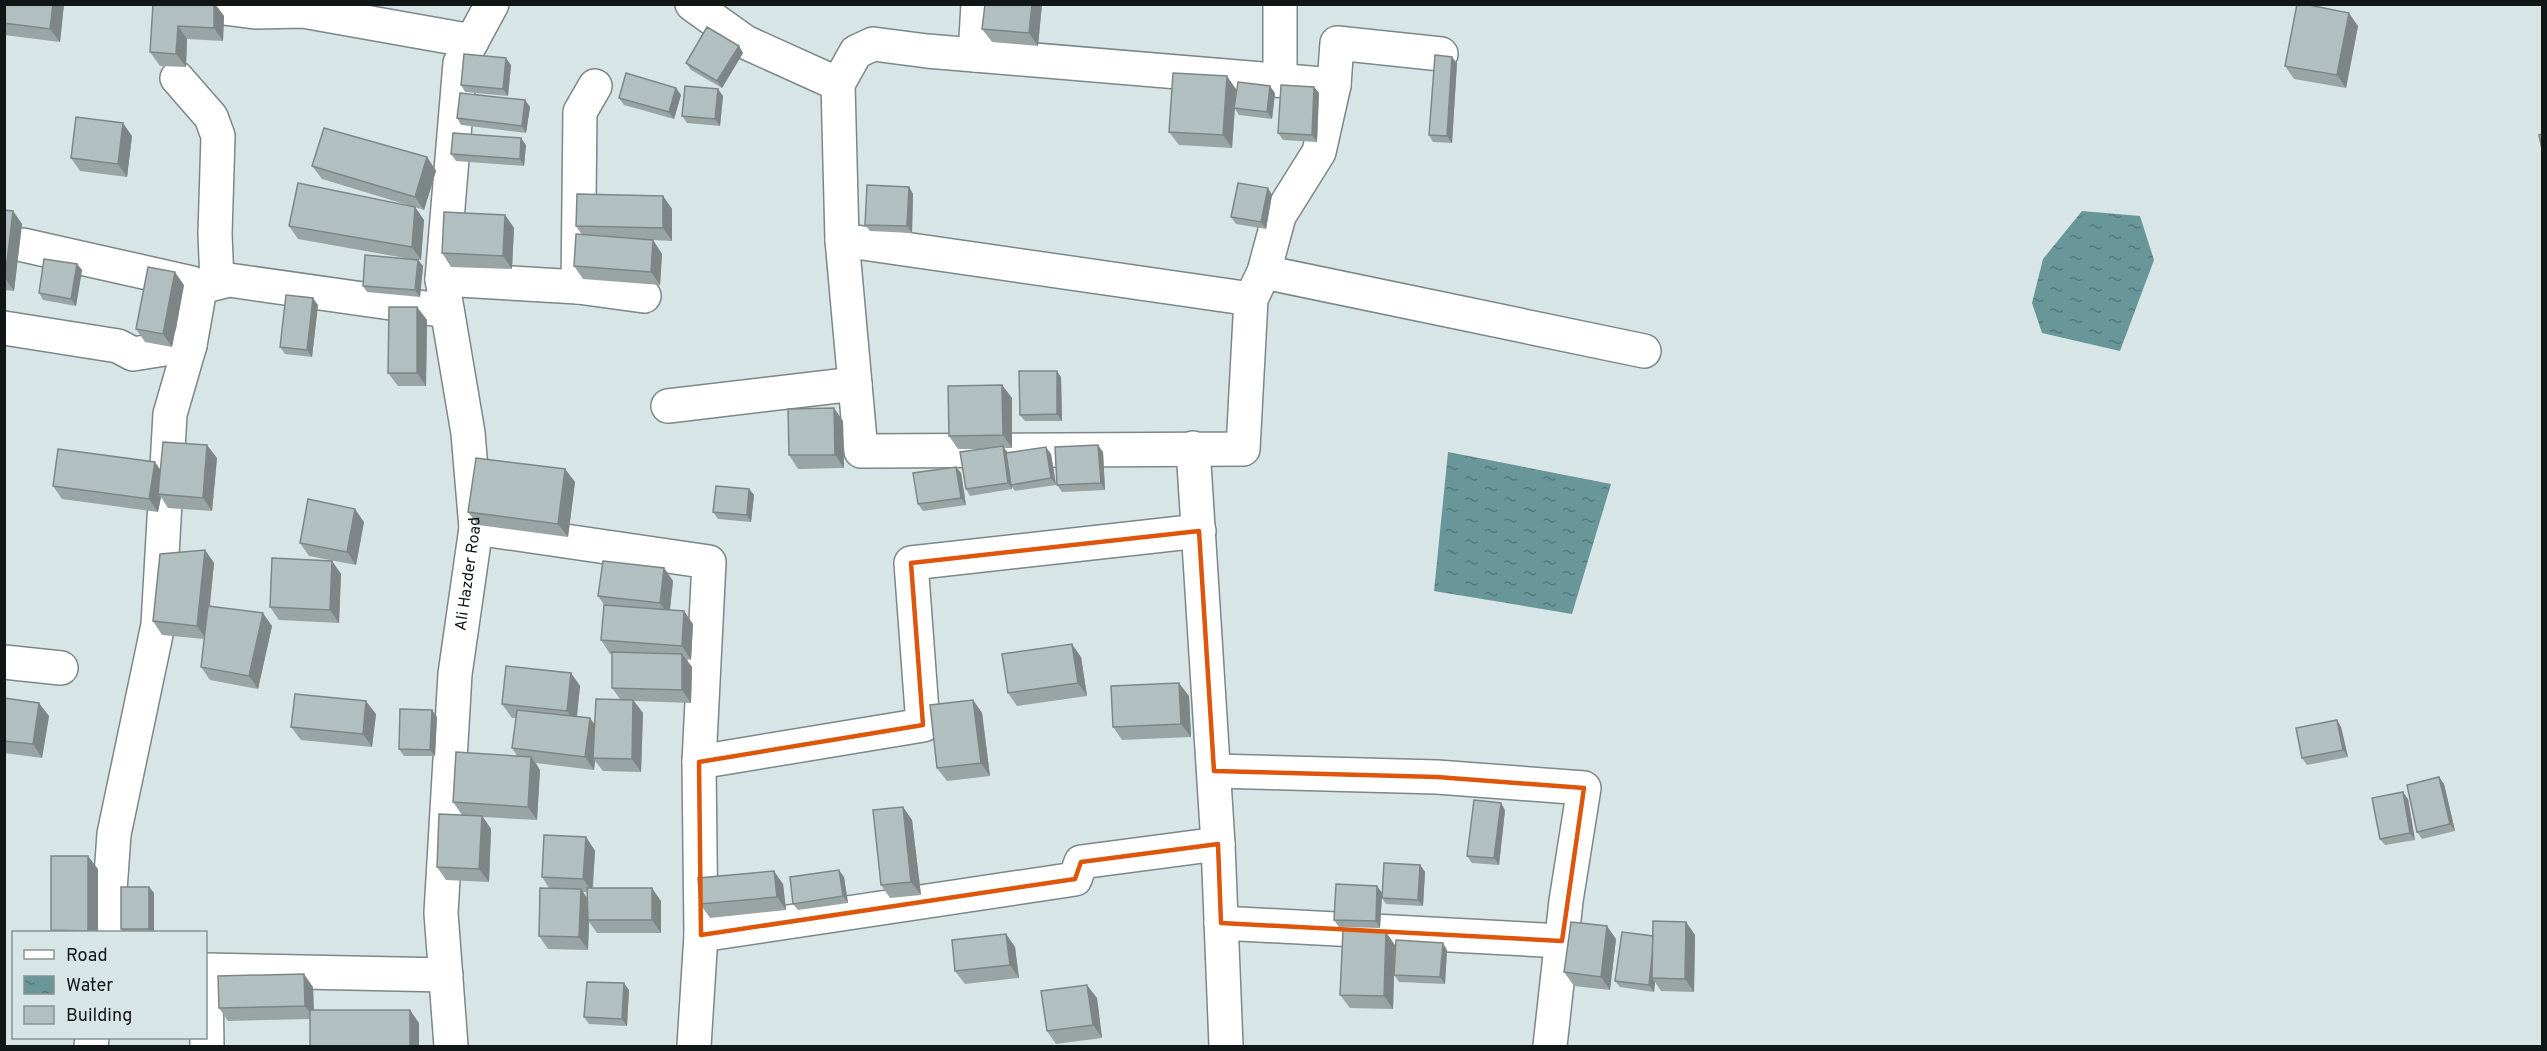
<svg xmlns="http://www.w3.org/2000/svg" width="2547" height="1051" font-family="Overpass,sans-serif">
	<style>
		.water { fill: url(#water-ripples) }
		.lines { fill: none; stroke-linecap: round; stroke-linejoin: round }
		.minor-casing { stroke: #7b8788; stroke-width: 36 }
		.minor { stroke: #fff; stroke-width: 33 }
		.wall { fill: #99a4a5; fill-rule: evenodd }
		.shaded-wall { fill: #7d8686 }
		.building { fill: #b2bfc0; stroke: #7d8686; stroke-width: 1.5 }
		.marked { fill: none; stroke: #dd560c; stroke-width: 4.5; stroke-linejoin: round }
		.labels { text-anchor: middle; dominant-baseline: central; stroke-width: 5; stroke-linejoin: round; paint-order: stroke }
		.street-label { font-size: 16px; fill: #111616; stroke: #d8e5e6 }
	</style>
	<defs>
		<pattern id="water-ripples" width="26" height="14" patternUnits="userSpaceOnUse" patternTransform="scale(1.5)"><rect width="26" height="14" fill="#689699"/><path d="M2 4q2-2 4 0t4 0M15 11q2-2 4 0t4 0" fill="none" stroke="#54797c"/></pattern>
	</defs>
	<rect width="100%" height="100%" fill="#d8e5e6"/>
	<!-- water -->
	<path class="water" d="M2082 211 2140 216 2154 260 2120 351 2042 333 2032 303 2043 259Z
		M1448 452 1611 484 1572 614 1434 591Z"/>
	<g class="lines">
		<!-- minor casing -->
		<g class="minor-casing">
			<g id="minor">
				<path d="M192 4 255 12 303 11 472 41"/>
				<path d="M692 4 745 42 838 84 856 52 873 44 927 51 1334 85 1319 152 1279 216 1264 272 1251 299 1243 449 861 451 842 240 838 84"/>
				<path d="M1280 4V78"/>
				<path d="M975 55 978 4"/>
				<path d="M177 78 211 117 218 136 215 234 217 282"/>
				<path d="M1334 85 1337 43 1441 54"/>
				<path d="M842 240 1251 299"/>
				<path d="M23 245 192 283"/>
				<path d="M1264 272 1644 351"/>
				<path d="M442 279 578 287 644 296"/>
				<path d="M578 287 580 112 595 86"/>
				<path d="M4 328 118 346 133 354 190 345 199 294 205 286 229 280 447 311"/>
				<path d="M668 406 855 384"/>
				<path d="M1193 448 1218 844 1226 1046"/>
				<path d="M476 528 709 562 699 762 701 935 694 1046"/>
				<path d="M4 662 61 668"/>
				<path d="M699 762 923 725 911 563 1199 531"/>
				<path d="M1214 771 1437 777 1584 788 1566 901 1550 1046"/>
				<path d="M1221 923 1562 941"/>
				<path d="M107 932 114 834 158 625 170 414 190 345"/>
				<path d="M701 935 1075 879 1081 862 1218 844"/>
				<path d="M206 970 446 975"/>
				<path d="M206 981 207 1046"/>
				<path d="M91 1046 92 1038"/>
				<path id="s1" d="M451 1046 441 913 455 674 476 528 468 433 442 279 460 63 492 4"/>
			</g>
		</g>
		<!-- minor -->
		<use href="#minor" class="minor"/>
	</g>
	<!-- wall -->
	<path class="wall" d="M4 4H64L60 42 4 35Z
		M153 4H215L224 16 223 41 187 39 186 67 160 66 150 52Z
		M1042 4 1038 46 992 42 982 29Z
		M2358 26 2346 88 2294 79 2285 66Z
		M739 46 743 53 722 88 691 70 686 63Z
		M1457 63 1452 143 1433 142 1429 135Z
		M511 65 508 96 465 92 461 85Z
		M1314 87 1319 93 1317 142 1283 140 1278 133Z
		M676 88 681 95 674 119 624 105 619 98Z
		M1236 89 1235 97 1275 93 1272 119 1239 115 1235 109 1232 148 1179 145 1169 132Z
		M723 96 720 126 687 123 682 116Z
		M525 100 530 107 526 133 461 125 457 118Z
		M132 136 127 177 80 171 71 158Z
		M526 145 524 166 456 161 451 154Z
		M427 157 436 171 424 210 415 207 424 220 421 260H418L423 266 420 297 367 292 363 286 416 260 298 239 289 226 414 207 322 179 312 166Z
		M909 187 913 194 912 233 870 231 865 225Z
		M1272 195 1266 229 1236 224 1231 217Z
		M663 196 672 209V241L653 240 662 254 660 285 583 279 574 266 582 235 576 226Z
		M4 210 13 211 22 224 14 291 4 290Z
		M505 215 514 228 512 269 451 267 442 253Z
		M77 264 82 270 76 306 43 300 39 293Z
		M184 285 172 347 145 342 136 329Z
		M318 305 312 357 285 354 280 347Z
		M417 307 427 320 426 386H398L388 373Z
		M1061 377 1062 421H1025L1020 415Z
		M1002 385 1012 398V448H1004L1007 453 1051 454 1056 485 1015 491 1012 487V489L970 496 966 489 988 449H958L949 436Z
		M843 421 844 468 798 469 789 455Z
		M1103 452 1105 490 1062 492 1057 485Z
		M217 458 212 511 168 508 161 497 158 512 62 499 53 486 160 470Z
		M956 467 961 473 966 505 923 511 918 504Z
		M565 469 575 482 568 537 478 525 468 512Z
		M749 489 754 495 751 522 718 519 713 512Z
		M364 522 356 565 309 556 300 543Z
		M205 550 214 563 210 606 272 626 258 689 210 680 201 667 204 639 162 635 153 621Z
		M332 561 341 574 339 623 279 620 270 607Z
		M664 568 673 581 670 610 693 624 691 660 686 659 692 667 691 703 634 701 643 713 641 772 603 771 595 761 594 770 536 763 540 770 537 820 483 817 491 829 489 882 446 880 437 867 462 815 453 802 517 756 512 748 516 718H512L502 704 571 673 580 686 577 717 590 718 595 725 620 699 612 688V654H610L601 640 605 606 598 596Z
		M1081 657 1087 696 1017 706 1008 693Z
		M1189 696 1191 737 1122 740 1113 727Z
		M4 698 49 716 42 758 4 753Z
		M973 700 982 713 990 776 947 781 937 768Z
		M432 710 437 717 435 756H404L399 749Z
		M376 714 372 747 301 740 291 727Z
		M2337 720 2341 727 2348 757 2307 765 2302 758Z
		M2439 777 2444 784 2455 831 2422 839 2417 832Z
		M2408 799 2415 840 2385 845 2380 839Z
		M903 807 912 820 921 895 890 898 881 885Z
		M1505 810 1499 865 1472 863 1467 856Z
		M586 837 595 851 593 888 661 901V933H597L589 922 588 950 548 949 539 936 549 888 542 877ZM583 892H587V899Z
		M1420 865 1425 872 1423 906 1386 904 1382 898 1380 928 1339 927 1334 920 1377 886 1382 893Z
		M98 869V933H53L51 930Z
		M844 877 848 903 798 910 793 904Z
		M783 884 786 910 710 918 700 904Z
		M149 887 154 893V933H124L121 929Z
		M1686 922 1695 935 1694 992 1661 991 1655 982 1654 992 1620 987 1615 981 1653 936Z
		M1006 934 1015 947 1019 978 965 984 955 971Z
		M1616 939 1610 990 1574 986 1564 972Z
		M1447 950 1445 984 1399 982 1394 975 1393 1009 1350 1008 1340 995Z
		M313 987 314 1010 419 1023 310 1019 228 1021 219 1008Z
		M629 990 627 1026 589 1024 584 1017Z
		M1097 998 1102 1038 1056 1044 1047 1031Z"/>
	<!-- shaded-wall -->
	<path class="shaded-wall" d="M53 4H64L60 42 50 29Z
		M214 4H215L224 16 223 41 214 28Z
		M1032 4H1042L1038 46 1029 33Z
		M2349 13 2358 26 2346 88 2337 75Z
		M178 26 187 39 186 67 176 54Z
		M739 46 743 53 722 88 717 81Z
		M1452 57 1457 63 1452 143 1447 136Z
		M506 58 511 65 508 96 503 89Z
		M1227 76 1236 89 1232 148 1223 135Z
		M1270 86 1275 93 1272 119 1267 112Z
		M1314 87 1319 93 1317 142 1312 135Z
		M676 88 681 95 674 119 669 112Z
		M718 89 723 96 720 126 715 119Z
		M525 100 530 107 526 133 522 126Z
		M123 123 132 136 127 177 118 164Z
		M521 138 526 145 524 166 520 159Z
		M427 157 436 171 424 210 415 197Z
		M909 187 913 194 912 233 907 226Z
		M1268 188 1272 195 1266 229 1261 222Z
		M663 196 672 209V241L663 228Z
		M415 207 424 220 421 260 412 247Z
		M13 211 22 224 14 291 5 278Z
		M505 215 514 228 512 269 503 256Z
		M653 240 662 254 660 285 651 272Z
		M418 260 423 266 420 297 415 290Z
		M77 264 82 270 76 306 71 299Z
		M175 272 184 285 172 347 163 334Z
		M313 298 318 305 312 357 307 350Z
		M417 307 427 320 426 386 417 373Z
		M1057 371 1061 377 1062 421 1057 414Z
		M1002 385 1012 398V448L1003 435Z
		M834 408 843 421 844 468 835 455Z
		M207 445 217 458 212 511 203 498Z
		M1098 445 1103 452 1105 490 1101 483Z
		M1003 446 1008 453 1011 485 1012 489 1008 483Z
		M1046 447 1051 454 1056 485 1051 478Z
		M155 462 164 475 158 494 161 497 158 512 149 499Z
		M956 467 961 473 966 505 961 498Z
		M565 469 575 482 568 537 558 524Z
		M749 489 754 495 751 522 747 515Z
		M355 509 364 522 356 565 347 552Z
		M205 550 214 563 206 639 197 626Z
		M332 561 341 574 339 623 330 610Z
		M664 568 673 581 669 616 660 603Z
		M684 611 693 624 691 660 682 646Z
		M263 613 272 626 258 689 249 676Z
		M1072 644 1081 657 1087 696 1078 683Z
		M682 654 692 667 691 703 682 690Z
		M571 673 580 686 576 724 567 711Z
		M1179 683 1189 696 1191 737 1181 724Z
		M633 700 643 713 641 772 632 759Z
		M973 700 982 713 990 776 981 763Z
		M366 701 376 714 372 747 363 734Z
		M39 703 49 716 42 758 33 744Z
		M432 710 437 717 435 756 430 750Z
		M590 718 599 731 593 758 595 761 594 770 585 757Z
		M2337 720 2341 727 2348 757 2343 750Z
		M531 757 540 770 537 820 528 807Z
		M2439 777 2444 784 2455 831 2450 824Z
		M2403 792 2408 799 2415 840 2410 833Z
		M1501 803 1505 810 1499 865 1494 858Z
		M903 807 912 820 921 895 911 882Z
		M482 816 491 829 489 882 479 869Z
		M586 837 595 851 592 892 583 879Z
		M88 856 98 869V933H89L88 931Z
		M1420 865 1425 872 1423 906 1418 900Z
		M839 870 844 877 848 903 843 896Z
		M774 871 783 884 786 910 777 897Z
		M1377 886 1382 893 1380 928 1376 921Z
		M149 887 154 893V933H152L149 929Z
		M652 888 661 901V933L652 920Z
		M581 889 590 902 588 920 589 922 588 950 579 937Z
		M1686 922 1695 935 1694 992 1685 979Z
		M1607 926 1616 939 1610 990 1601 977Z
		M1386 932 1395 945 1393 1009 1384 996Z
		M1006 934 1015 947 1019 978 1010 965Z
		M1655 936 1652 978 1655 982 1654 992 1649 985Z
		M1443 943 1447 950 1445 984 1440 977Z
		M304 974 313 987 314 1019 305 1006Z
		M624 983 629 990 627 1026 622 1019Z
		M1087 985 1097 998 1102 1038 1093 1025Z
		M410 1010 419 1023V1047H410Z"/>
	<!-- building -->
	<path class="building" d="M4 4H53L50 29 4 23Z
		M153 4H214V28L178 26 176 54 150 52Z
		M985 4H1032L1029 33 982 29Z
		M2297 4H2304L2349 13 2337 75 2285 66Z
		M707 27 739 46 717 81 686 63Z
		M464 54 506 58 503 89 461 85Z
		M1435 55 1452 57 1447 136 1429 135Z
		M626 73 676 88 669 112 619 98Z
		M1173 73 1227 76 1223 135 1169 132Z
		M1238 82 1270 86 1267 112 1234 108Z
		M1281 85 1314 87 1312 135 1278 133Z
		M685 86 718 89 715 119 682 116Z
		M460 93 525 100 522 126 457 118Z
		M76 117 123 123 118 164 71 158Z
		M324 128 427 157 415 197 312 166Z
		M453 133 521 138 520 159 451 154Z
		M2542 134V149L2539 135Z
		M298 183 415 207 412 247 289 226Z
		M1238 183 1268 188 1261 222 1231 217Z
		M867 185 909 187 907 226 865 225Z
		M577 194 663 196V228L576 226Z
		M4 210 13 211 5 278H4Z
		M444 212 505 215 503 256 442 253Z
		M576 234 653 240 651 272 574 266Z
		M365 255 418 260 415 290 363 286Z
		M44 259 77 264 71 299 39 293Z
		M148 267 175 272 163 334 136 329Z
		M286 295 313 298 307 350 280 347Z
		M389 307H417V373H388Z
		M1019 371H1057V414L1020 415Z
		M1002 385 1003 435 949 436 948 386Z
		M834 408 835 455H789L788 409Z
		M163 442 207 445 203 498 158 494Z
		M1098 445 1101 483 1057 485 1055 447Z
		M1003 446 1008 483 966 489 960 452Z
		M1046 447 1051 478 1011 485 1006 453Z
		M58 449 155 462 149 499 53 486Z
		M476 458 565 469 558 524 468 512Z
		M956 467 961 498 918 504 913 473Z
		M716 486 749 489 747 515 713 512Z
		M308 499 355 509 347 552 300 543Z
		M205 550 197 626 153 621 160 554Z
		M272 558 332 561 330 610 270 607Z
		M603 561 664 568 660 603 598 596Z
		M604 605 684 611 682 646 601 640Z
		M208 606 263 613 249 676 201 667Z
		M1072 644 1078 683 1008 693 1002 654Z
		M612 652 682 654V690L612 688Z
		M506 666 571 673 567 711 502 704Z
		M1179 683 1181 724 1113 727 1111 686Z
		M295 694 366 701 363 734 291 727Z
		M4 698 39 703 33 744 4 741Z
		M596 699 633 700 632 759 593 758Z
		M973 700 981 763 937 768 930 705Z
		M400 709 432 710 430 750 399 749Z
		M517 710 590 718 585 757 512 748Z
		M2337 720 2343 750 2302 758 2296 728Z
		M456 752 531 757 528 807 453 802Z
		M2439 777 2450 824 2417 832 2407 785Z
		M2403 792 2410 833 2380 839 2372 798Z
		M1474 800 1501 803 1494 858 1467 856Z
		M903 807 911 882 881 885 873 810Z
		M439 814 482 816 479 869 437 867Z
		M544 835 586 837 583 879 542 877Z
		M51 856H88V931L51 930Z
		M1384 863 1420 865 1418 900 1382 898Z
		M839 870 843 896 793 904 790 877Z
		M774 871 777 897 700 904 698 878Z
		M1336 884 1377 886 1376 921 1334 920Z
		M121 887H149V929H121Z
		M540 888 581 889 579 937 539 936Z
		M587 888H652V920H588Z
		M1653 921 1686 922 1685 979 1652 978Z
		M1571 922 1607 926 1601 977 1564 972Z
		M1343 930 1386 932 1384 996 1340 995Z
		M1622 932 1653 936 1652 956 1649 985 1615 981Z
		M1006 934 1010 965 955 971 952 940Z
		M1396 940 1443 943 1440 977 1394 975Z
		M304 974 305 1006 219 1008 218 976Z
		M587 982 624 983 622 1019 584 1017Z
		M1087 985 1093 1025 1047 1031 1041 991Z
		M310 1010H410V1047H310Z"/>
	<!-- marked area -->
	<path class="marked" d="M1199 531 1214 771 1437 777 1584 788 1562 941 1221 923 1218 844 1081 862 1075 879 701 935 699 762 923 725 911 563Z"/>
	<g class="labels">
		<!-- street labels -->
		<g class="street-label">
			<text stroke="none"><textPath href="#s1" startOffset="474">Ali Hazder Road</textPath></text>
		</g>
	</g>
	<!-- border -->
	<rect width="2547" height="1051" fill="none" stroke="#111616" stroke-width="12"/>
	<!-- legend -->
	<rect x="12" y="931" width="195" height="108" fill="#d8e5e6" stroke="#889293" stroke-width="1.5"/>
	<rect x="24" y="950" width="30" height="9" fill="#ffffff" stroke="#889293" stroke-width="1.5"/>
	<text x="66" y="961" font-size="18" fill="#111616">Road</text>
	<rect x="24" y="976" width="30" height="18" fill="url(#water-ripples)" stroke="#889293" stroke-width="1.5"/>
	<text x="66" y="991" font-size="18" fill="#111616">Water</text>
	<rect x="24" y="1006" width="30" height="18" fill="#b2bfc0" stroke="#889293" stroke-width="1.5"/>
	<text x="66" y="1021" font-size="18" fill="#111616">Building</text>
</svg>
